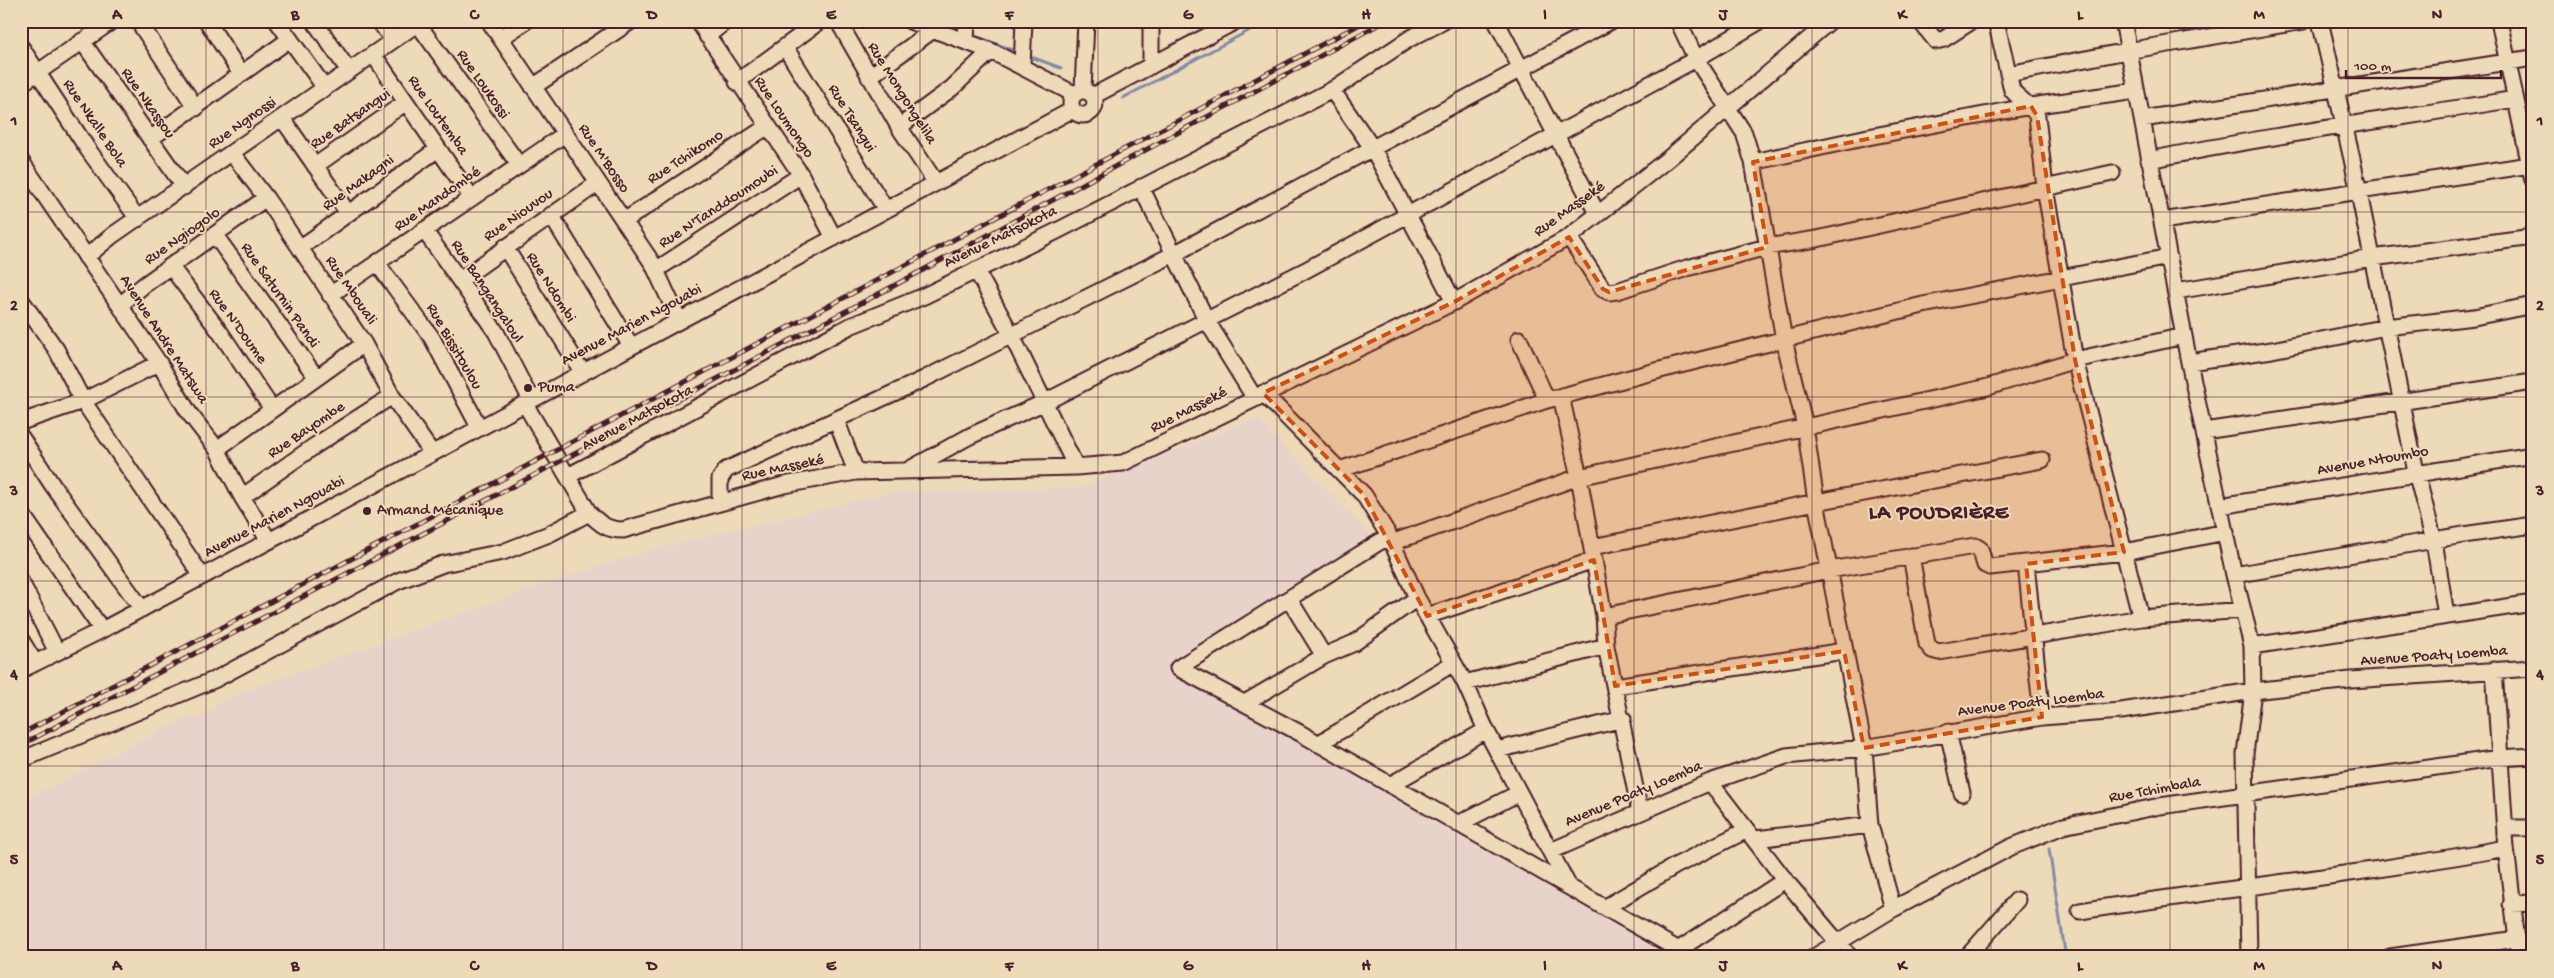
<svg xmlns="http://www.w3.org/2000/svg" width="2554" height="978" font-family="'Gochi Hand',sans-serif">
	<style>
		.built { fill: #e8d3ca }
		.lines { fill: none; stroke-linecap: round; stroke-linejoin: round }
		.stream { stroke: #808aaa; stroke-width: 3 }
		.minor-casing { stroke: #4a1f2b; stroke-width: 19 }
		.minor { stroke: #eddab8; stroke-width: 15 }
		.rail-casing { stroke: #4a1f2b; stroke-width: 5 }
		.rail { stroke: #eddab8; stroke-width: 3; stroke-dasharray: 9; stroke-linecap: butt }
		.marked { fill: #d05011; fill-opacity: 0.2; stroke: #d05011; stroke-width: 4; stroke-dasharray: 10 6; stroke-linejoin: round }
		.grid { fill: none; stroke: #4a1f2b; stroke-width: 1; stroke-opacity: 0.55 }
		.poi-dot { fill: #4a1f2b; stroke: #eddab8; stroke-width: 2 }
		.labels { text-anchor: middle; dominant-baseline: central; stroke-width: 4; stroke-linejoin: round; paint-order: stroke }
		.street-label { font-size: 16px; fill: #4a1f2b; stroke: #eddab8 }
		.poi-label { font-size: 16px; fill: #4a1f2b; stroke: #eddab8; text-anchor: start }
		.district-label { font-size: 21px; font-weight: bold; letter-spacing: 1px; fill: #4a1f2b; stroke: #eddab8 }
		.neatline { fill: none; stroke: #4a1f2b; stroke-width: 2 }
		.grid-label { font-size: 16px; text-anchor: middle; font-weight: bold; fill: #4a1f2b }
	</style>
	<rect width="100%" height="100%" fill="#eddab8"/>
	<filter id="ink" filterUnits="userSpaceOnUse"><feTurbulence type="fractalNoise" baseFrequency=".02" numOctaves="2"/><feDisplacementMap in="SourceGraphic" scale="10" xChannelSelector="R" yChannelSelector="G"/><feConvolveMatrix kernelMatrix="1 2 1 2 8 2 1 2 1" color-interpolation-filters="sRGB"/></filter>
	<g filter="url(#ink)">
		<!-- built -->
		<path class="built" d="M1257 418 1377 542 1173 668 1307 748 1671 957H21V802L160 731 187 718 199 719 218 704 242 692 541 585 650 550 893 492 1079 488Z"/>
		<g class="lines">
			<!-- stream -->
			<path class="stream" d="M937 21 962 31
				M970 34 1018 52
				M1156 54 1217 21
				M1026 55 1061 68
				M1123 98 1267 21
				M2049 849 2065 952 2071 957"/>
			<!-- minor casing -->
			<g class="minor-casing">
				<path id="minor" d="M138 21 196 108
					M207 21 241 74
					M277 21 325 88
					M314 21 349 71
					M379 21 393 40
					M489 21 653 264 679 320
					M698 21 801 175 834 238
					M838 21 899 127 936 183
					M910 21 991 51 1074 94
					M1496 21 1597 213
					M1678 21 1696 59 1744 133 1753 162 1784 340 1805 426 1816 502 1864 748 1870 825 1893 909
					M1920 21 1936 41 1944 39 1972 21
					M1996 21 2012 90C2019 100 2031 104 2037 116L2045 188 2075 360 2141 618
					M2123 21 2189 362 2234 575 2252 646 2253 691 2245 754 2249 957
					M2320 21 2352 159 2416 472 2434 541 2446 615
					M2499 21 2533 180
					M418 24 519 165
					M707 36 726 21
					M501 38 526 21
					M82 41 184 187
					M966 42 967 21
					M21 47 87 148 138 219
					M785 47 886 210
					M373 54 472 198
					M1022 66 1024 21
					M1151 66V21
					M2008 74 2127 51 2304 21
					M869 77 933 30
					M737 82 820 21
					M21 84 112 21
					M533 87 631 21
					M1083 90 1086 21
					M1332 90 1373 149 1454 302
					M1071 103a12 12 0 1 1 24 0a12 12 0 1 1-24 0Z
					M1093 96 1236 21
					M282 118 348 213
					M2142 119 2533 58
					M899 127 952 88 991 51
					M150 139 290 39
					M232 153 266 198 300 248 364 344 392 396 432 453
					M2149 160C2270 135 2393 119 2515 99
					M21 161 159 363 189 413 217 449 242 497 269 541
					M1753 162 1868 137 2031 106 2136 91
					M315 166 406 102
					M1141 187 1207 321 1254 397
					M551 215 631 346
					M624 221 768 126
					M2162 221 2530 165
					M424 230 496 332 531 400
					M215 235 316 377
					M1569 237 1603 289 1609 292 1617 291 1687 268 1767 247 1817 239 2112 173
					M505 247 583 373
					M300 248 438 149
					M86 257 113 235 421 21
					M377 263 432 338 479 427
					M171 267 220 332 272 409
					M656 270 801 175
					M976 270 1011 334 1076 467
					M460 280 598 183
					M2176 291 2372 258 2533 237
					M330 295 565 134
					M21 300 56 349 83 401 202 576
					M120 305 144 285 266 198
					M1519 339 1547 400
					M2189 362 2272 350 2386 327 2474 317 2533 305
					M1263 393 1364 495 1389 536 1417 598 1465 683 1486 730 1569 887
					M1561 396 1579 477 1604 616 1606 646 1640 812
					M525 404 589 513C600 524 607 530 623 530L784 485 856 472 1076 467 1123 463 1454 302 1569 237 1669 158 1830 21
					M836 419 856 472
					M21 422 83 401 159 363
					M2204 431 2533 382
					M21 437 53 486 142 609
					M217 449 364 344
					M908 470 970 436 1045 402 1304 271 1696 59 1760 21
					M1339 470 1547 400 1660 370 1923 305 2169 257
					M568 476 850 326 924 296 1057 231 1332 90 1409 39 1444 21
					M242 497 316 445 392 396
					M720 502V479L726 470 924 379 1174 254 1611 21
					M2220 506 2533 455
					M21 513 102 630
					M1389 536 1178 668 1300 733 1691 957
					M1391 543 1579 477 1988 387 2075 360 2184 336
					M1592 547 1816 502 2042 460
					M1911 556 1927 644 1932 650 1939 652 2141 618 2243 610
					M2026 564 2042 717
					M2234 575 2463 535 2533 525
					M21 582 57 652
					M1289 599 1324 656
					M1427 616 1594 560
					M1604 616 1829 570 1975 546 1980 549 1985 565 1990 567 2124 552 2226 532
					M21 640 35 663
					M2252 646 2533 603
					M21 670 102 630 269 541 1072 110
					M2494 670 2506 848 2519 957
					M1465 683 1606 646
					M1615 686 1844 651
					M1245 703 1324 656 1354 643 1417 598
					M1948 732 1962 793
					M1318 744 1452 664
					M1497 750 1623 719
					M21 760 216 679 398 581 443 564 503 552 549 534 589 513
					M1710 782 1785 880 1850 957
					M1390 785 1486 730
					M1458 824 1519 793
					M2506 828H2533
					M1756 839 1870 825
					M1551 851 1710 782 1786 756 1864 748 2042 717 2121 711 2253 691 2351 680 2533 668
					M2511 904 2533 903
					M1606 907 1675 866 1747 830
					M2080 911C2222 889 2365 874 2506 848
					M1678 950 1785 880
					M1814 957 1893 909 2011 847 2063 826 2160 806 2500 758 2533 756
					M1967 957 2017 900
					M2390 957 2517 939"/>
			</g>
			<!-- minor -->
			<use href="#minor" class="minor"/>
			<!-- rail casing -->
			<g class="rail-casing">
				<path id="rail" d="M21 734 1366 21
					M21 745 886 290 1385 21"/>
			</g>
			<!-- rail -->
			<use href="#rail" class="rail"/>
		</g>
	</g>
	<!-- marked area -->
	<path class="marked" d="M2031 106 2037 116 2075 360 2124 552 2026 564 2042 717 1864 748 1844 651 1615 686 1594 560 1427 616 1364 495 1263 393 1454 302 1569 237 1603 289 1609 292 1767 247 1753 162Z"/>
	<!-- grid -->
	<path class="grid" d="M206 21V957M384 21V957M563 21V957M742 21V957M920 21V957M1098 21V957M1277 21V957M1456 21V957M1634 21V957M1812 21V957M1991 21V957M2170 21V957M2348 21V957M21 212H2533M21 397H2533M21 581H2533M21 766H2533"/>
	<!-- markers -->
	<g class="poi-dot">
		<circle cx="528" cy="388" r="5"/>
		<circle cx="367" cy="511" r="5"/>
	</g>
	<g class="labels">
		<!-- street labels -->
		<g class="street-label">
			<text transform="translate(482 85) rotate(55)">Rue Loukossi</text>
			<text transform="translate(901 94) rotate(58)">Rue Mongongelila</text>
			<text transform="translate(147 104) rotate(55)">Rue Nkassou</text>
			<text transform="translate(437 116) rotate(55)">Rue Loutemba</text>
			<text transform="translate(783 118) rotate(56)">Rue Loumongo</text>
			<text transform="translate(851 119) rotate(58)">Rue Tsangui</text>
			<text transform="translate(351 120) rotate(-35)">Rue Batsangui</text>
			<text transform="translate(94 124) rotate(56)">Rue Nkalle Bola</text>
			<text transform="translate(243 124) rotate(-35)">Rue Ngnossi</text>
			<text transform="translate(686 158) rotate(-33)">Rue Tchikomo</text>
			<text transform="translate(603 159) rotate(56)">Rue M'Bosso</text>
			<text transform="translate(359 184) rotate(-36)">Rue Makagni</text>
			<text transform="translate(438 200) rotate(-35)">Rue Mandombé</text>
			<text transform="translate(719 208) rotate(-33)">Rue N'Tanddoumoubi</text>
			<text transform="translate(1570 210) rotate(-36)">Rue Masseké</text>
			<text transform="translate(519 216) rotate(-35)">Rue Niouvou</text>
			<text transform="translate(183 237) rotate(-35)">Rue Ngiogolo</text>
			<text transform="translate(1001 238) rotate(-26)">Avenue Matsokota</text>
			<text transform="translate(550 288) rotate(58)">Rue Ndombi</text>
			<text transform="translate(350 291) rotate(56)">Rue Mbouali</text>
			<text transform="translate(486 292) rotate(57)">Rue Bangangaloul</text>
			<text transform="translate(279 296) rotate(55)">Rue Saturnin Pandi</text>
			<text transform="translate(632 326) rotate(-28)">Avenue Marien Ngouabi</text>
			<text transform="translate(237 327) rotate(54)">Rue N'Doume</text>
			<text transform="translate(163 340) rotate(57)">Avenue Andre Matswa</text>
			<text transform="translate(453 347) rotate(60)">Rue Bissitoulou</text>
			<text transform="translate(1189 411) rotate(-27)">Rue Masseké</text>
			<text transform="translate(638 419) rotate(-28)">Avenue Matsokota</text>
			<text transform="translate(307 431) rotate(-34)">Rue Bayombe</text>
			<text transform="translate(2373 462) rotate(-10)">Avenue Ntoumbo</text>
			<text transform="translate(783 469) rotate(-12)">Rue Masseké</text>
			<text transform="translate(275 518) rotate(-28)">Avenue Marien Ngouabi</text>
			<text transform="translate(2434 657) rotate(-4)">Avenue Poaty Loemba</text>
			<text transform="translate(2031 704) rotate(-7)">Avenue Poaty Loemba</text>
			<text transform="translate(2155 791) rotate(-10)">Rue Tchimbala</text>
			<text transform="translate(1634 795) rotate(-23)">Avenue Poaty Loemba</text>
		</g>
		<!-- poi labels -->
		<g class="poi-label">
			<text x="538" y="388">Puma</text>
			<text x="377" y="511">Armand Mécanique</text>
		</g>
		<!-- district labels -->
		<g class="district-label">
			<text x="1939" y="514">LA POUDRIÈRE</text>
		</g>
	</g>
	<!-- margin -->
	<rect width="2554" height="978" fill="none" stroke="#eddab8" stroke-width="55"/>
	<!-- scale -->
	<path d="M2346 70v8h155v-8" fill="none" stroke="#4a1f2b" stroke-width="2.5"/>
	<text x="2354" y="70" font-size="15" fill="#4a1f2b" stroke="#eddab8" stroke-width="4" paint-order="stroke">100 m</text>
	<rect x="28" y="28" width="2498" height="922" class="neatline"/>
	<g class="grid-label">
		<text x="117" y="19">A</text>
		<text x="295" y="19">B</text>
		<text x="474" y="19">C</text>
		<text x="652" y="19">D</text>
		<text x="831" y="19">E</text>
		<text x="1009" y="19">F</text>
		<text x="1188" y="19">G</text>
		<text x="1366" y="19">H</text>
		<text x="1545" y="19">I</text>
		<text x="1723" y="19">J</text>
		<text x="1902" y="19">K</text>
		<text x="2080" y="19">L</text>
		<text x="2259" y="19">M</text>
		<text x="2437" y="19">N</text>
		<text x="14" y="125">1</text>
		<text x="2540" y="125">1</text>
		<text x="14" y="310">2</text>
		<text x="2540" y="310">2</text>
		<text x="14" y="495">3</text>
		<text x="2540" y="495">3</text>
		<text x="14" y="679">4</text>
		<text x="2540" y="679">4</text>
		<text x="14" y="864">5</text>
		<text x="2540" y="864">5</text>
		<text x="117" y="970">A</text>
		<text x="295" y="970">B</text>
		<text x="474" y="970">C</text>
		<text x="652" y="970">D</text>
		<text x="831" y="970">E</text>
		<text x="1009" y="970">F</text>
		<text x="1188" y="970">G</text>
		<text x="1366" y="970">H</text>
		<text x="1545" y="970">I</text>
		<text x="1723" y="970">J</text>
		<text x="1902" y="970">K</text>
		<text x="2080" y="970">L</text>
		<text x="2259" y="970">M</text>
		<text x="2437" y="970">N</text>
	</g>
</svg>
